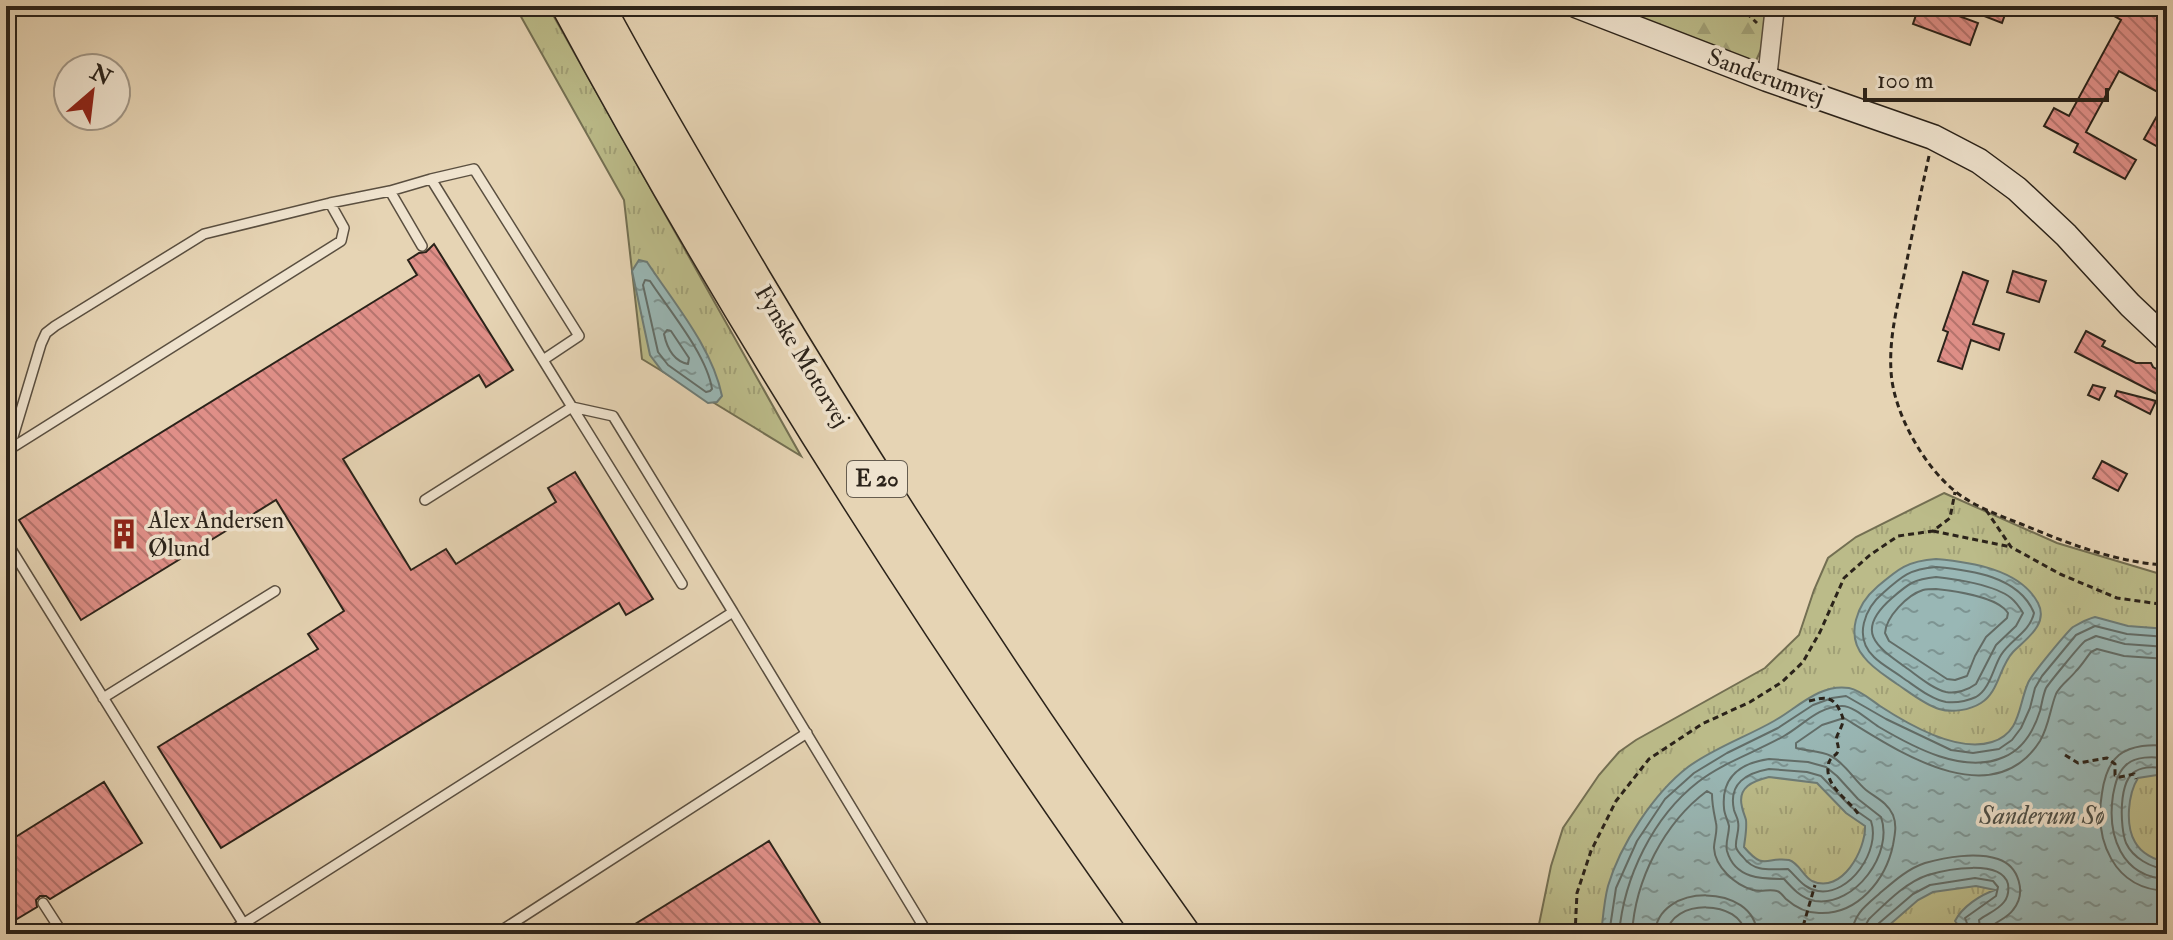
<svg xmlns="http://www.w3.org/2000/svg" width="2173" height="940" font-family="'IM FELL Double Pica',serif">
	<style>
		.grass { fill: url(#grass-tufts); stroke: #736f52; stroke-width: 2 }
		.forest { fill: url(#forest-firs); stroke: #736f52; stroke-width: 2 }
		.water { fill: url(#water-ripples); stroke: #6d7c77; stroke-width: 2; fill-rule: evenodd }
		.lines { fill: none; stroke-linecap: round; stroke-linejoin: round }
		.shore { stroke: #626d68; stroke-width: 2 }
		.building { fill: url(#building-back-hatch); stroke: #2b231a; stroke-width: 2 }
		.lane-casing { stroke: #5a4f40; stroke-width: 12 }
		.street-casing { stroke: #5a4f40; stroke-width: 21 }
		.secondary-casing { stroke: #2b231a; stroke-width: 27 }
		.highway-casing { stroke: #2b231a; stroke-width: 35 }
		.path { stroke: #2b231a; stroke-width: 3; stroke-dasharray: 6 4; stroke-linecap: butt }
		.lane { stroke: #efe3ce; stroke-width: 9 }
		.street { stroke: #efe3ce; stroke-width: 18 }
		.secondary { stroke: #efe3ce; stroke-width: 24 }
		.highway { stroke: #e6d4b4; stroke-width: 32 }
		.labels { text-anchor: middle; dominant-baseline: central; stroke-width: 7; stroke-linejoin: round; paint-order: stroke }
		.shield { fill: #efe3ce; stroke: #665d50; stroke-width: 2 }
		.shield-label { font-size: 22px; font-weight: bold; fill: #2b231a }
		.street-label { font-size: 24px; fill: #2b231a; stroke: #efe3ce }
		.poi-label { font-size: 24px; fill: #2b231a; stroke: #efe3ce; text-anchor: start }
		.water-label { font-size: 26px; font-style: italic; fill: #4c4f48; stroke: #efe3ce }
	</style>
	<defs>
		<pattern id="grass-tufts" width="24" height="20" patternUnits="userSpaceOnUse" patternTransform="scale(2)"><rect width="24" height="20" fill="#bbbb89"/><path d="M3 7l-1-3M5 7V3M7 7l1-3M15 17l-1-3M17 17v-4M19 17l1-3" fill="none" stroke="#a1a076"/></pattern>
		<pattern id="forest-firs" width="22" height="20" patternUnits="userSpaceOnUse" patternTransform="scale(2)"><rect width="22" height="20" fill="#bbbb89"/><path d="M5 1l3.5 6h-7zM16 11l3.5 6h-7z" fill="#a1a076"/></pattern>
		<pattern id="water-ripples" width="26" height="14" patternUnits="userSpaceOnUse" patternTransform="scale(2)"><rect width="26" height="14" fill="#99b7b5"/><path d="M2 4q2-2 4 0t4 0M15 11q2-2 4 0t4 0" fill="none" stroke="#7d9492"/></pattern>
		<pattern id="building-back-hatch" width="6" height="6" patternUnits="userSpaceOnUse" patternTransform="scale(2)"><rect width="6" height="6" fill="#e08f88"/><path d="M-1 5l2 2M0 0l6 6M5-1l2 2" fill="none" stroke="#b6746e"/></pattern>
	</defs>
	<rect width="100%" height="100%" fill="#e6d4b4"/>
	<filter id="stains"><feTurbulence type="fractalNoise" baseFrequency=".0025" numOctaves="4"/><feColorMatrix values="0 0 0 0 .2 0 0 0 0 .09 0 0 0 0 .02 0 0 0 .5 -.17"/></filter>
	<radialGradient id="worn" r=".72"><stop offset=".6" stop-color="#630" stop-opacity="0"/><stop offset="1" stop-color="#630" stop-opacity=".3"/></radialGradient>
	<!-- grass -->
	<path class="grass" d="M515 6H548L801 456 642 359 624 200Z
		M1944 493 2057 543 2167 576V934H1537L1551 866 1563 828 1599 775 1619 752 1636 740 1765 668 1799 635 1814 590 1828 558 1856 537Z"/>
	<!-- forest -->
	<path class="forest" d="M1609 6H1775L1773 23 1755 63Z"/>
	<!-- water -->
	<path class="water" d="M639 260 647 262C674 303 712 347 722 396L717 402 708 403 662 371 650 355 632 271Z
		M1936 559C1970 562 2020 569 2038 603 2049 624 2026 639 2013 652 1999 667 1999 692 1981 703 1970 710 1952 713 1939 709 1925 705 1909 692 1897 684 1886 676 1872 668 1864 657 1845 635 1857 604 1877 587 1898 569 1907 561 1936 559Z
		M2095 617 2128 626 2167 629V777L2157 775 2138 778C2128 794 2125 825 2135 842 2141 853 2154 860 2167 862V934H1965L1955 921C1962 907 1980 895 1995 890L1976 886 1933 892 1918 900 1879 934H1732C1717 925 1696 922 1682 934H1601C1603 918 1604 901 1608 886 1620 845 1654 793 1688 767 1714 748 1746 737 1774 721 1796 709 1820 683 1849 688 1860 690 1871 700 1880 706 1909 725 1958 753 1992 742 2021 733 2018 706 2028 683 2031 675 2067 632 2073 627 2080 623 2087 619 2095 617ZM1769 777 1817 783 1846 813 1865 826C1866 849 1842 895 1812 881 1803 876 1799 863 1789 860 1766 856 1765 872 1744 847 1745 838 1747 829 1746 820 1745 816 1743 812 1742 807 1737 787 1753 781 1769 777Z"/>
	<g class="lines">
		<!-- shore -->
		<path class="shore" d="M645 280 650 281C669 310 707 355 712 389L710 391 706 392 668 365 658 352 643 285Z
			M667 330 671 331 689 358 688 364C673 361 667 348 664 334Z
			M1936 567C1970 570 2019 576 2034 613 2030 632 2010 640 2001 655 1993 668 1990 689 1976 697 1967 701 1955 703 1946 702 1932 700 1915 686 1903 678 1894 671 1882 665 1874 657 1853 637 1865 608 1883 593 1902 576 1910 569 1936 567Z
			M1936 577C1956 579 1995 585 2011 598 2016 602 2020 608 2023 613L2016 626 1996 645 1976 684C1968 690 1956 694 1946 692 1933 689 1919 677 1908 669 1877 647 1853 632 1892 598 1908 584 1914 579 1936 577Z
			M1936 589C1955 591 1998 597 2008 613L2007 618 1986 637 1975 656 1967 676 1955 680 1947 679 1889 641 1885 633C1886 617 1907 595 1923 590 1927 589 1931 589 1936 589Z
			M2167 746C2152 744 2132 745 2119 755 2108 764 2104 779 2102 793 2094 840 2113 889 2167 891
			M1769 759 1808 762 1826 767 1837 776 1858 799 1881 817C1894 853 1855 907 1815 901 1801 898 1793 889 1784 879 1762 879 1735 879 1727 851 1725 843 1729 835 1729 826 1728 820 1724 814 1724 808 1721 776 1741 763 1769 759Z
			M2167 759C2154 756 2134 756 2125 766 2117 774 2115 785 2113 795 2107 835 2121 877 2167 879
			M1769 769 1807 772 1821 776 1851 807 1871 821C1881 850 1850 896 1818 891 1804 889 1798 878 1788 869 1771 869 1755 873 1743 857 1740 854 1737 851 1736 847 1735 839 1740 830 1738 822 1738 818 1735 814 1734 810 1728 783 1747 773 1769 769Z
			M2167 769C2158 767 2144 766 2136 771 2118 780 2120 827 2126 843 2133 858 2151 868 2167 869
			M1609 934 1616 888 1637 841 1665 799 1694 773 1727 753 1778 728 1813 705 1832 698 1846 696 1886 719 1951 750 1973 753 1999 749 2012 740 2021 728 2030 708 2035 688 2042 676 2076 635 2095 626 2127 634 2167 637
			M1619 934C1624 877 1653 817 1698 782 1724 762 1756 752 1784 736 1802 726 1819 706 1842 706 1854 706 1869 721 1879 727 1913 747 1964 775 2004 757 2023 749 2034 730 2040 711 2042 703 2043 695 2046 688 2050 682 2080 645 2085 641 2089 639 2092 638 2096 636L2125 644 2167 647
			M1632 934C1635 880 1664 823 1707 791L1712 794C1712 805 1714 813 1716 823 1718 831 1714 840 1714 848 1715 867 1735 885 1753 890 1761 892 1770 889 1777 891 1781 892 1784 897 1786 899 1795 907 1807 913 1819 913 1858 915 1886 879 1893 845 1895 834 1897 825 1893 815 1887 802 1876 798 1866 790 1854 780 1846 764 1831 756 1821 751 1807 751 1796 748V743L1822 725 1844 718C1896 750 1992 816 2040 741 2049 726 2050 709 2056 694 2060 685 2070 679 2076 671 2082 665 2086 658 2091 652L2097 649 2124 656 2167 659
			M1655 934C1657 882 1755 883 1757 934
			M1667 934C1670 898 1742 899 1745 934
			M1852 934C1853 915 1865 906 1879 894 1893 882 1907 869 1925 863 1946 857 1976 852 1998 859 2019 866 2027 893 2013 910 2008 917 2000 920 1993 925V934
			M1864 934 1865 926 1869 919C1886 903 1906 882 1928 875 1947 869 2001 859 2008 884 2009 891 2008 897 2004 902 1998 910 1987 914 1979 920L1981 934
			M1875 934 1878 924 1913 894 1930 885 1975 878 1993 881 1998 887 1996 896 1965 918 1971 934"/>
	</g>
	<!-- building -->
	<path class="building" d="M1919 6H1932L1978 23 1970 45 1913 24Z
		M1988 6H2008L2002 23 1984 16Z
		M2096 6H2167V97L2119 71 2086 132 2136 160 2125 179 2074 152 2078 144 2044 126 2054 108 2069 116 2121 20Z
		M2167 98V152L2144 139Z
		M434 244 513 370 486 387 479 375 343 459 411 570 446 549 456 564 556 502 548 488 575 472 653 599 626 615 619 603 221 848 158 747 318 649 308 634 344 611 276 500 81 620 19 520 417 275 408 260 419 253 426 252Z
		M2013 271 2046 281 2039 302 2007 292Z
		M1963 272 1988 281 1973 324 2004 334 1999 350 1971 340 1962 369 1938 361 1948 332 1943 330Z
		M2086 331 2105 341 2102 346 2136 363H2151L2153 367 2167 375V399L2075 352Z
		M2093 385 2105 388 2099 400 2088 395Z
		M2117 391 2156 401 2150 414 2115 396Z
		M2102 461 2127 474 2118 491 2093 478Z
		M104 782 142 843 50 899 46 896H40L36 900 37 907 12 922 6 913V843Z
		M769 841 827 934H619Z"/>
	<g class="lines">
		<!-- lane casing -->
		<g class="lane-casing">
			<path id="lane" d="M431 179 474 169 579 336 543 360
				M10 449 341 241 344 228 330 203
				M6 460 41 344 46 333 55 326 204 234 330 203 390 191
				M425 500 572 407 682 584
				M6 541 250 934
				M733 612 928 934
				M103 698 275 591
				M43 903 63 934
				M227 934 733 612 613 416 572 407 431 179 390 191 422 246
				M496 934 807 733"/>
		</g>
		<!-- street casing -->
		<g class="street-casing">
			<path id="street" d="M1767 79 1775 6"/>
		</g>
		<!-- secondary casing -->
		<g class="secondary-casing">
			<path id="secondary" d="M1578 6 1767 79 1933 137 1979 161 2017 189 2066 235 2130 305 2167 340"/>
		</g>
		<!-- highway casing -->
		<g class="highway-casing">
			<path id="highway" d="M568 6C741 328 940 637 1151 934
				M598 6C647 98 701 188 754 278 888 503 1032 721 1184 934"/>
		</g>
		<!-- path -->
		<path class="path" d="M1739 6 1757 23
			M1929 156C1920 196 1912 235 1904 275 1897 307 1889 338 1891 371 1893 412 1924 467 1956 492 1975 507 1999 515 2021 524 2067 543 2117 563 2167 565
			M1986 510 2011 547 2060 574 2117 598 2167 605
			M1933 531 2011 547
			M1809 701C1822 698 1830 695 1838 707 1840 711 1843 716 1843 720 1843 726 1838 732 1836 739 1844 760 1829 751 1828 767 1826 789 1851 800 1860 817
			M2065 755 2078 763 2107 758 2115 764V775L2120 777 2134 774 2136 779
			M1575 934 1577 893 1591 851 1616 801 1649 759 1702 724 1750 702 1782 682 1803 662 1820 632 1844 578 1870 555 1898 536 1933 531 1950 518 1955 492
			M1797 934 1804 923 1815 885"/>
		<!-- lane -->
		<use href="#lane" class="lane"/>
		<!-- street -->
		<use href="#street" class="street"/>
		<!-- secondary -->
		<use href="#secondary" class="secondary"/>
		<!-- highway -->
		<use href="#highway" class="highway"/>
	</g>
	<!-- icons -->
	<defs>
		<g id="building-bare" transform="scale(2.4)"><path d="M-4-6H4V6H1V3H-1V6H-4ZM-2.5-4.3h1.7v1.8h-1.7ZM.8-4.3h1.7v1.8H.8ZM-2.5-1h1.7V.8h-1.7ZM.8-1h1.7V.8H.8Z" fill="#8f2418" stroke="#efe3ce" stroke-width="2.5" paint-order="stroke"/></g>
	</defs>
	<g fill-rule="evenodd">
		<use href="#building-bare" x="124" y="534"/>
	</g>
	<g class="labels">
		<!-- shield labels -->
		<rect class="shield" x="847" y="461" width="60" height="36" rx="6"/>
		<g class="shield-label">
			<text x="877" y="479">E 20</text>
		</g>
		<!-- street labels -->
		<g class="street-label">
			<text transform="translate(1766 77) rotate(20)">Sanderumvej</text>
			<text transform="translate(802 356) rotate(59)">Fynske Motorvej</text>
		</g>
		<!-- poi labels -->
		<g class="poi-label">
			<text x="148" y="520">Alex Andersen<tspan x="148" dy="28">Ølund</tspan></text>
		</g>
		<!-- water labels -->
		<g class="water-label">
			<text x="2042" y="816">Sanderum Sø</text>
		</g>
	</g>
	<!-- margin -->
	<rect width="2173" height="940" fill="none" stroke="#e6d4b4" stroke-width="32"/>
	<rect x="8" y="8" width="2157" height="924" fill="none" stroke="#2b231a" stroke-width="4"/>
	<rect x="16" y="16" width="2141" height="908" fill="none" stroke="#2b231a" stroke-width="2"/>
	<!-- north arrow -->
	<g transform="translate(92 92) rotate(28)"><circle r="38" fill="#efe3ce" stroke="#a19686" stroke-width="2"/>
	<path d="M0-6L14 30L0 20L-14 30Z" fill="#8f2418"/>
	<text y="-12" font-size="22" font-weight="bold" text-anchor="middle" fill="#2b231a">N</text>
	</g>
	<!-- scale -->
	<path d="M1865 88v12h242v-12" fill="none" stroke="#2b231a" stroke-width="4"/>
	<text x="1877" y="88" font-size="24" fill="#2b231a" stroke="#efe3ce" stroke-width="6" paint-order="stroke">100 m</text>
	<rect width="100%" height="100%" filter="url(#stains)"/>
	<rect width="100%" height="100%" fill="url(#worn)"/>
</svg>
